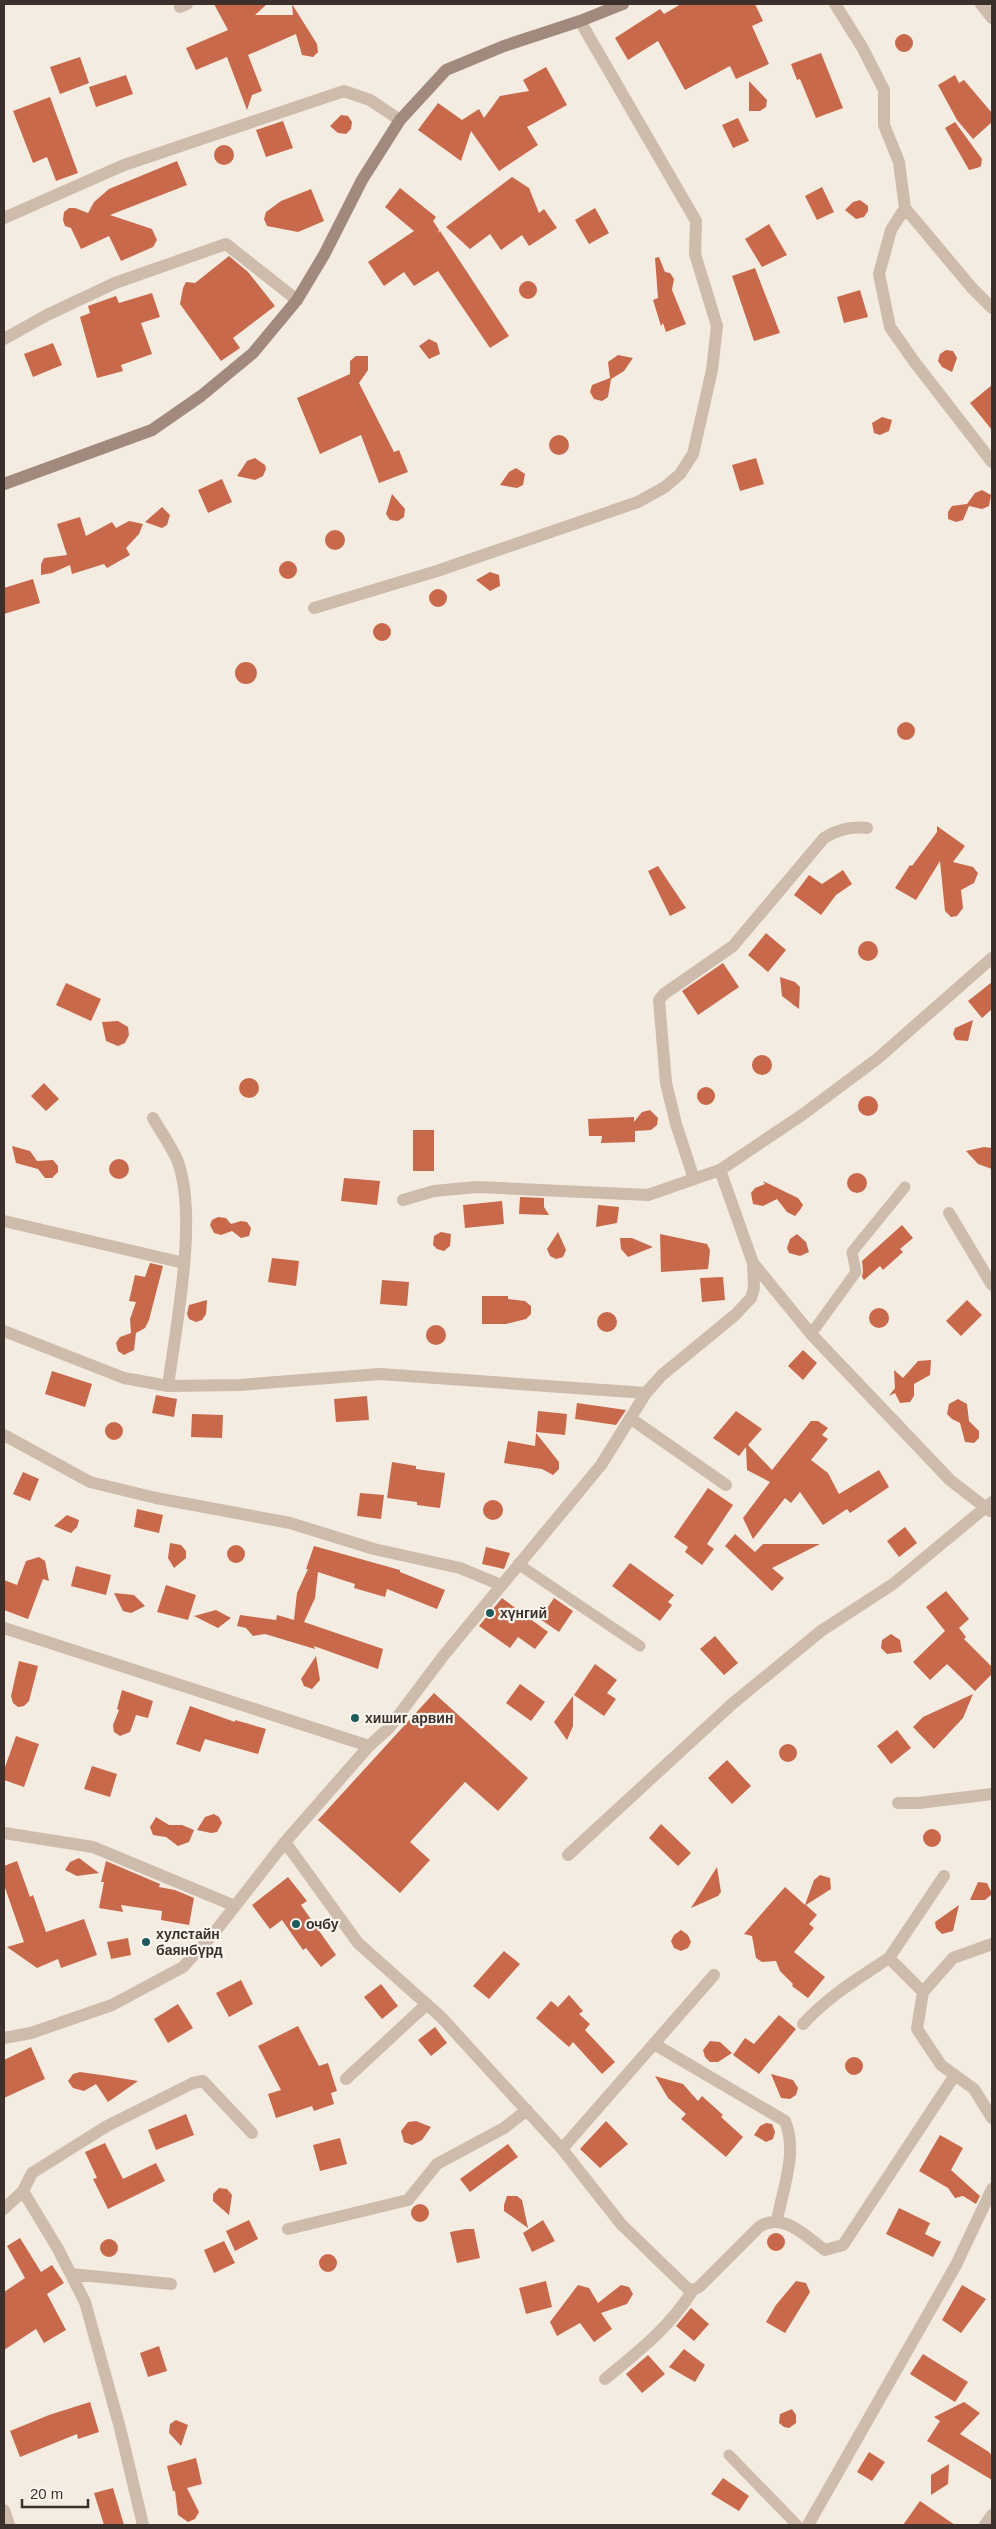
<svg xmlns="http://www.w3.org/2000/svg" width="996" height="2529" font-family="Helvetica,sans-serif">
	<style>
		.building { fill: #c8694b }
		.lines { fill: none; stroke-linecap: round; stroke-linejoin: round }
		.lane { stroke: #cdbbac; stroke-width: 11 }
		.street { stroke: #cdbbac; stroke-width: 12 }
		.secondary { stroke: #a18a7d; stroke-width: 12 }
		.poi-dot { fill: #1f5a5e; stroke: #fbf5ee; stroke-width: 2 }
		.labels { text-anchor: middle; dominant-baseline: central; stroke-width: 4.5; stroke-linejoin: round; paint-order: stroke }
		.poi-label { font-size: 14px; font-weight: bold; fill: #3b302b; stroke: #fbf5ee; text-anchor: start }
	</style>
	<rect width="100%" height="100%" fill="#f4ebe1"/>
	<!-- building -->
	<path class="building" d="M214 4H267L255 15H293L292 4 317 44 318 52 313 57 302 55 296 34 248 55 262 91 252 95 247 110 227 57 196 70 186 48 228 30Z
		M681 4H755L763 21 752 26 769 64 736 79 730 66 685 90 658 41 628 60 615 38 660 9 664 14Z
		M895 43a9 9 0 1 1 18 0a9 9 0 1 1-18 0Z
		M821 53 843 108 816 118 800 79 797 80 791 64Z
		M80 57 89 83 60 94 50 67Z
		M546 67 567 105 527 127 538 145 499 171 471 131 461 161 418 130 438 103 462 120 479 109 484 118 500 96 529 91 523 80Z
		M126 75 133 94 96 107 89 87Z
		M955 75 959 83 964 80 992 113V122L973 139 957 120 938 85Z
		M749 81 767 100 766 107 760 111H749Z
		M50 97 78 173 56 181 47 157 33 163 13 111Z
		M341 115 348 116 352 122 351 129 346 134 338 133 330 126Z
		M738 118 749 141 733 148 722 125Z
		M283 121 293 148 266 157 256 130Z
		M955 122 982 159 981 166 977 168 969 170 945 128Z
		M214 155a10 10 0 1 1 20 0a10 10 0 1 1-20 0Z
		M177 161 187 185 110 215 152 229 157 240 153 247 121 261 109 236 81 249 71 228 65 226 63 220 64 212 69 208H75L88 213 94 202 109 189Z
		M512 177 529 188 539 213 544 209 557 228 529 246 522 235 501 250 490 234 470 249 446 227Z
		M822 187 834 212 817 220 805 196Z
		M400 188 436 217 433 221 439 230 438 233 440 231 509 336 490 348 438 271 414 286 404 272 384 286 368 262 414 231 385 207Z
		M311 189 324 221 298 232 267 226 264 219 266 212 281 201Z
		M860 200 868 206V211L864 217 856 219 845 210 853 202Z
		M595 208 609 233 589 244 575 220Z
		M769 224 787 255 762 267 745 239Z
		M229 256 248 272 275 306 233 338 240 348 221 361 180 304 183 288 186 282 195 283Z
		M659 257 665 272 670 273 674 279 672 290 686 324 666 332 663 323 661 326 653 300 658 298 655 258Z
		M755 268 780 333 754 341 732 276Z
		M519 290a9 9 0 1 1 18 0a9 9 0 1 1-18 0Z
		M860 290 868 317 844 323 837 297Z
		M152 293 160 317 141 323 152 354 121 365 123 371 97 378 80 317 90 313 88 306 116 296 119 303Z
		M429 339 437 343 440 354 429 359 419 346Z
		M53 343 62 365 33 377 24 354Z
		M946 350 953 351 957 358 952 372 942 367 938 361 940 354Z
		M618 355 633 358 624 371 611 379 608 397 602 401 594 399 590 392 592 385 610 378 608 362Z
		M356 356H368V370L359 383 394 452 399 450 408 472 379 483 361 435 320 454 297 398 350 374V361Z
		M992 385V430L970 403Z
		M882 417 892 420 889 431 880 435 874 433 872 423Z
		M549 445a10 10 0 1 1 20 0a10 10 0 1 1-20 0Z
		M255 458 265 465 266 469 263 476 255 480 237 476 247 461Z
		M756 458 764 484 740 491 732 465Z
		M516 468 525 474 523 485 517 488 500 485 509 472Z
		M222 479 232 502 208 513 198 490Z
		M982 490 991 495 989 506 982 509 969 506 963 520 956 522 948 519V512L952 506 967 504 975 493Z
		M392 494 405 509 404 517 398 521 390 520 386 514Z
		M162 507 170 515 167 525 162 528 145 522Z
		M80 517 86 536 112 522 116 528 129 521 143 524 139 534 126 548 130 555 107 568 104 564 72 574 70 565 52 573 41 575V564L44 558 67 555 57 524Z
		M325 540a10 10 0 1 1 20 0a10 10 0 1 1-20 0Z
		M279 570a9 9 0 1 1 18 0a9 9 0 1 1-18 0Z
		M490 572 499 575 500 586 490 591 476 580Z
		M33 579 40 603 4 614V588Z
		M429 598a9 9 0 1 1 18 0a9 9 0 1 1-18 0Z
		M373 632a9 9 0 1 1 18 0a9 9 0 1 1-18 0Z
		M235 673a11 11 0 1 1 22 0a11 11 0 1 1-22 0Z
		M897 731a9 9 0 1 1 18 0a9 9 0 1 1-18 0Z
		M937 826 965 846 953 862 973 867 978 873 974 883 961 890 963 908 957 916 951 917 945 911 940 861 916 900 895 888 910 865 912 866 937 832Z
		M658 866 686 908 670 916 648 871Z
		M843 870 852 884 836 895 821 915 794 895 809 875 822 884Z
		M766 933 786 950 768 972 748 955Z
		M858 951a10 10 0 1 1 20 0a10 10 0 1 1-20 0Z
		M723 963 739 987 698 1015 682 991Z
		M780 977 795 982 800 987 799 1009 782 996Z
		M992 982V1009L982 1018 968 1001Z
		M66 983 101 999 91 1021 56 1005Z
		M973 1020 968 1041 956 1040 953 1034 955 1028Z
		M118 1021 128 1027 129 1035 125 1043 118 1046 106 1041 102 1022Z
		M752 1065a10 10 0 1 1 20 0a10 10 0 1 1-20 0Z
		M239 1088a10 10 0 1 1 20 0a10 10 0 1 1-20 0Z
		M44 1083 59 1099 46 1111 31 1096Z
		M697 1096a9 9 0 1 1 18 0a9 9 0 1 1-18 0Z
		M858 1106a10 10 0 1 1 20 0a10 10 0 1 1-20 0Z
		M650 1110 658 1118 657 1125 651 1130 635 1131V1142L601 1143 602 1136H589L588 1119 634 1117V1122L642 1112Z
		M413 1130H434V1171H413Z
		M12 1146 30 1151 37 1161 53 1160 58 1166V1172L52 1178H45L38 1169 16 1163Z
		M984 1147 992 1148V1169L978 1164 966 1151Z
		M109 1169a10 10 0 1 1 20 0a10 10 0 1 1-20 0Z
		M847 1183a10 10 0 1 1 20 0a10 10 0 1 1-20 0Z
		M344 1178 380 1181 377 1205 341 1201Z
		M763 1181 798 1198 803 1205 800 1210 795 1216 787 1212 777 1199 763 1206 753 1204 751 1193 755 1188 765 1184Z
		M520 1197 544 1198V1207L549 1215 519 1214Z
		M502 1201 504 1224 465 1228 463 1205Z
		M598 1205 619 1207 617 1223 596 1227Z
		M218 1217 226 1218 231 1224 241 1221 247 1222 251 1228 249 1236 241 1238 232 1231 221 1235 214 1233 210 1225 212 1220Z
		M902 1225 913 1238 900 1249 903 1252 883 1270 880 1266 864 1280 862 1277 863 1271 862 1261Z
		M441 1232 451 1234 450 1246 444 1251 437 1249 433 1245 434 1236Z
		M558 1232 566 1250 563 1257 556 1259 550 1256 547 1249Z
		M660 1234 707 1244 710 1250 708 1269 661 1272Z
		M797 1234 806 1242 809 1252 800 1256 789 1253 787 1248 790 1239Z
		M620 1238H632L653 1247 628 1257 621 1249Z
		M272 1258 299 1261 296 1286 268 1282Z
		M150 1263 163 1266 149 1320 145 1328 136 1333 134 1350 124 1355 118 1351 116 1343 120 1337 131 1333 130 1319 136 1302 129 1301 135 1275 145 1277Z
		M723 1277 725 1300 702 1302 700 1278Z
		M382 1280 409 1282 407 1306 380 1304Z
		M482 1296H508V1299L525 1301 531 1306V1314L526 1319 506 1324H482Z
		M207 1300 206 1314 202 1320 196 1322 189 1319 187 1314 189 1305Z
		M967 1300 982 1315 961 1336 946 1321Z
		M869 1318a10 10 0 1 1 20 0a10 10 0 1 1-20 0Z
		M597 1322a10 10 0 1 1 20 0a10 10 0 1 1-20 0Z
		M426 1335a10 10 0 1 1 20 0a10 10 0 1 1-20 0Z
		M803 1350 817 1363 803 1380 788 1366Z
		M931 1360 930 1375 914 1384V1396L910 1402 900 1403 895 1393 889 1396 895 1388 894 1370 903 1378 918 1361Z
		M52 1371 92 1384 85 1407 45 1394Z
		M156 1395 177 1399 174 1417 152 1413Z
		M367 1396 369 1420 336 1422 334 1399Z
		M958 1399 967 1404 969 1421 979 1431V1438L974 1443 965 1442 960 1423 952 1419 947 1414 949 1404Z
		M577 1403 626 1410 616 1425 575 1419Z
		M538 1411 567 1414 565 1435 536 1432Z
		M736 1411 762 1429 748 1445 772 1470 811 1421H818L828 1428 822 1435 828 1439 811 1460 828 1473 839 1494 879 1470 889 1487 850 1513 847 1509 823 1525 800 1492 791 1503 785 1498 753 1539 743 1518 770 1482 747 1470 746 1447 739 1456 713 1438Z
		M192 1414 223 1415 222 1438 191 1437Z
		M105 1431a9 9 0 1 1 18 0a9 9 0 1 1-18 0Z
		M536 1433 559 1462V1469L553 1475 542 1469 504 1463 508 1441 535 1446Z
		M392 1462 416 1466V1469L445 1473 440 1508 417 1505V1502L387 1498Z
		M23 1472 39 1479 30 1501 13 1494Z
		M708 1488 733 1505 707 1544 714 1549 702 1565 685 1552 688 1547 674 1537Z
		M360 1493 384 1495 381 1519 357 1516Z
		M483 1510a10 10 0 1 1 20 0a10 10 0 1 1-20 0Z
		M137 1509 163 1515 159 1533 134 1527Z
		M67 1515 79 1520 77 1527 71 1533 54 1526Z
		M905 1527 917 1543 899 1557 887 1541Z
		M735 1534 755 1552 763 1544H820L772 1568 784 1578 772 1591 725 1546Z
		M170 1543 181 1545 186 1551V1558L174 1568 168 1558Z
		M227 1554a9 9 0 1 1 18 0a9 9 0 1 1-18 0Z
		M314 1546 400 1570V1572L445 1590 437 1609 387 1589 385 1597 354 1588 355 1584 318 1572 315 1598 304 1622 383 1649 378 1669 314 1646 315 1649 265 1634 253 1636 246 1628 237 1626 240 1615 276 1620 277 1615 294 1620 297 1593 308 1569H306Z
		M486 1547 510 1553 504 1569 482 1564Z
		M39 1557 45 1561 49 1581 43 1579 28 1619 4 1610V1580L17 1585 26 1561Z
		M630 1563 674 1595 668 1602 672 1605 660 1621 612 1586Z
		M76 1566 111 1575 106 1595 71 1586Z
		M166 1585 196 1595 188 1620 157 1612Z
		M946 1591 969 1619 959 1628 966 1637 964 1639 992 1667V1674L975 1691 947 1664 930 1680 913 1662 945 1631 926 1607Z
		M114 1593 134 1595 145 1606 131 1613 123 1611Z
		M502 1598 548 1632 535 1649 518 1637 510 1648 479 1626Z
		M554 1598 573 1611 559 1632 540 1619Z
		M216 1610 231 1618 218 1628 194 1616Z
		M891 1634 900 1640 902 1652 887 1654 881 1648 882 1640Z
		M715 1636 738 1663 724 1675 700 1649Z
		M316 1656 320 1680 312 1689 304 1686 301 1679Z
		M19 1661 38 1666 29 1701 24 1706 18 1707 13 1703 11 1696Z
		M595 1664 617 1680 607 1693 616 1699 604 1716 574 1695Z
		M520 1684 545 1702 531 1721 506 1703Z
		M122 1690 153 1701 148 1718 136 1715 130 1732 120 1736 114 1732 113 1725 119 1710 117 1709Z
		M434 1693 528 1778 498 1811 465 1782 410 1842 430 1860 400 1893 318 1820Z
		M973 1694 963 1718 934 1749 913 1727 923 1717Z
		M573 1696V1726L567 1740 554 1722Z
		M190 1706 235 1722V1720L266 1729 258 1754 205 1739 200 1752 176 1744Z
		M897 1730 911 1748 891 1764 877 1746Z
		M16 1736 39 1744 24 1787 4 1780V1770Z
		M779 1753a9 9 0 1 1 18 0a9 9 0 1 1-18 0Z
		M727 1760 751 1786 732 1804 708 1778Z
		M92 1766 117 1774 110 1797 84 1789Z
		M214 1814 219 1817 222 1823 217 1832 211 1833 197 1830 205 1817Z
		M156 1817 169 1825H182L194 1830 189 1842 178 1846 166 1837 153 1835 150 1827Z
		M661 1824 691 1853 678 1866 649 1838Z
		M923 1838a9 9 0 1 1 18 0a9 9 0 1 1-18 0Z
		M79 1858 99 1873 77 1876 65 1870 70 1862Z
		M17 1861 30 1897 33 1895 46 1932 84 1919 97 1955 61 1968 58 1959 37 1968 7 1947 24 1942 4 1885V1866Z
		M106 1861 160 1884 159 1887 175 1890 194 1898 189 1925 161 1920 162 1911 121 1905 123 1912 99 1908 104 1882H101Z
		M717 1867 721 1892 718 1896 691 1908Z
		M820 1875 830 1878 831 1889 806 1905 817 1915 809 1924 814 1928 794 1952 825 1977 808 1998 792 1986 793 1984 780 1971 776 1961 762 1962 756 1958 752 1936 744 1934 785 1887 805 1905 814 1880Z
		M288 1877 307 1901 301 1905 336 1955 321 1967 306 1948 303 1950 282 1920 270 1929 252 1905Z
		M978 1882 987 1883 992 1894 985 1900H970Z
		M959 1905 953 1931 942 1934 936 1928 935 1922Z
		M681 1930 688 1935 691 1942 688 1948 681 1951 674 1948 671 1941 674 1935Z
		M128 1938 131 1955 111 1959 107 1942Z
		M504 1951 520 1964 489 1999 473 1986Z
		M241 1980 253 2004 229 2017 216 1993Z
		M381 1984 398 2006 382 2019 364 1997Z
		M569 1995 583 2011 579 2014 590 2024 585 2030 615 2062 602 2074 573 2042 569 2047 536 2018 551 2001 558 2007Z
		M178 2004 193 2028 168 2043 154 2019Z
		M779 2015 796 2029 759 2074 733 2055 745 2038 754 2044Z
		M298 2026 319 2066 328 2063 337 2091 331 2093 334 2104 314 2111 312 2106 276 2118 268 2094 281 2090 258 2046Z
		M435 2027 447 2043 431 2056 418 2040Z
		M710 2041 720 2042 732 2053 718 2062H710L705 2057 703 2050Z
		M31 2047 45 2079 4 2098V2060Z
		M845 2066a9 9 0 1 1 18 0a9 9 0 1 1-18 0Z
		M80 2072 108 2076 138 2081 108 2102 96 2084 84 2091 73 2088 68 2081 73 2074Z
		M771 2074 793 2080 798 2088 796 2095 790 2099 781 2098Z
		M655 2076 683 2084 698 2101 702 2096 723 2115 721 2117 743 2137 726 2157 681 2119 686 2114 668 2098Z
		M186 2114 194 2135 156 2150 148 2130Z
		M416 2121 431 2127 422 2140 412 2145 404 2142 401 2131 408 2122Z
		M606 2121 628 2144 600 2168 580 2149Z
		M766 2123 772 2124 775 2132 773 2139 766 2142 754 2135 760 2126Z
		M940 2135 963 2148 951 2170 980 2196 976 2204 963 2196 955 2198 948 2188 919 2171Z
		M340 2138 347 2164 320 2171 313 2145Z
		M105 2143 123 2179 156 2163 165 2181 108 2209 93 2179 97 2178 85 2152Z
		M508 2144 518 2157 470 2192 460 2179Z
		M219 2188 227 2189 232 2195 229 2215 213 2201V2194Z
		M507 2196H517L522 2200 528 2228 504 2211V2205Z
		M411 2213a9 9 0 1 1 18 0a9 9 0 1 1-18 0Z
		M899 2208 930 2223 925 2234 941 2242 933 2257 886 2234Z
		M249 2220 258 2239 235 2251 226 2231Z
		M543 2220 555 2241 532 2252 523 2233Z
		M466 2229H474L480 2258 457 2263 450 2232Z
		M767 2242a9 9 0 1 1 18 0a9 9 0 1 1-18 0Z
		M20 2238 41 2272 52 2265 64 2283 47 2294 66 2330 44 2343 36 2329 4 2350V2292L25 2278 7 2246Z
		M100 2248a9 9 0 1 1 18 0a9 9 0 1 1-18 0Z
		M224 2241 235 2263 214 2273 204 2250Z
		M319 2263a9 9 0 1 1 18 0a9 9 0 1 1-18 0Z
		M546 2281 552 2307 526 2314 519 2288Z
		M796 2281 806 2283 810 2292 785 2333 766 2322 776 2305Z
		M578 2285 589 2288 598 2303 621 2285 629 2287 633 2294 627 2304 601 2313 612 2329 594 2342 580 2323 557 2336 550 2322Z
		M962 2285 986 2299 961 2333 942 2320Z
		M691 2308 709 2324 694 2341 676 2326Z
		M159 2346 167 2371 148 2377 140 2353Z
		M684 2349 705 2365 695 2382 669 2367Z
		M923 2354 968 2382 955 2402 910 2374Z
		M648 2355 665 2374 642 2393 626 2374Z
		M90 2402 99 2432 78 2439 77 2434 20 2457 10 2431 49 2415Z
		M964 2402 980 2413 960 2434 989 2452 992 2456V2480L927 2441 940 2421 934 2417Z
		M792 2409 796 2415V2423L789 2428 784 2427 779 2423 780 2414Z
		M176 2420 188 2425 181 2446 169 2433 170 2424Z
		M869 2452 885 2462 872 2481 857 2472Z
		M196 2458 202 2484 187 2488 199 2512 195 2519 188 2522 178 2515 175 2491H173L167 2466Z
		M949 2464 948 2484 931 2495V2475Z
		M723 2478 749 2496 739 2511 711 2494Z
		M113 2488 124 2525H104L94 2493Z
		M920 2501 955 2525H903Z"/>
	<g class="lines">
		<!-- lane -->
		<path class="lane" d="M811 1334 856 1272 852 1252 905 1187
			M518 1564 640 1646
			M729 2455 797 2525"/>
		<!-- street -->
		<path class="street" d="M835 4 862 47 884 90V125L899 162 905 208 891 230 879 274 890 327 913 360 992 462
			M981 4 992 18
			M180 7 187 4
			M905 208 972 288 992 308
			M4 218 124 165 344 91 370 100 400 120
			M4 339 47 315 115 283 226 244 297 300
			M314 608 437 571 638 502 665 487 680 474 693 454 712 370 717 326 695 254 696 221 580 21
			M153 1118C161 1132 172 1147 178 1162 198 1218 176 1326 168 1386
			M694 1179 676 1124 666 1083 659 1000 664 994 733 946 824 838C838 829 851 826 867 828
			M403 1200 434 1191 477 1187 648 1195 720 1170
			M949 1213 992 1285
			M4 1221 184 1263
			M753 1263 811 1334 950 1480 990 1511
			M4 1331 124 1378 168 1386 239 1385 380 1374 646 1393
			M630 1418 726 1485
			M4 1435 90 1482 156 1498 290 1523 374 1549 460 1568 501 1585
			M4 1628 369 1746
			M898 1803H919L992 1794
			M4 1833 93 1847 235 1906
			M285 1842 358 1943 441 2017 562 2149 621 2224 687 2288 693 2290 699 2287 759 2227C783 2211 805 2236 825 2250L843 2245 955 2075
			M568 1855 732 1704 821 1631 893 1584 992 1502
			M992 1944 953 1958 923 1992 917 2029 941 2065 974 2089 992 2118
			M889 1958 944 1876
			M803 2024C827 1997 859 1978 889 1958L923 1992
			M4 2038 31 2033 112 2005 183 1967 214 1933 285 1842 369 1746 389 1728 444 1655 601 1465 646 1393 662 1375 735 1315 751 1298 754 1288 753 1263 720 1170 802 1115 877 1059 992 958
			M654 2044 785 2121C798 2152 783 2188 777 2220
			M346 2079 427 2004
			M562 2149 714 1975
			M23 2191 32 2173 107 2126 193 2083 203 2081 252 2133
			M4 2209 23 2191 58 2249 85 2302 120 2428 143 2525
			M288 2229 408 2200 437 2164 504 2128 527 2110
			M71 2274 171 2284
			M605 2379C640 2350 669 2328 693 2290
			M4 2510 9 2525
			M808 2525 956 2265 992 2189
			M985 2525 992 2515"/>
		<!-- secondary -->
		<path class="secondary" d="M4 484 152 430 201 396 253 353 297 300 324 255 362 180 400 120 446 70 504 46 580 21 623 4"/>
	</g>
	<!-- markers -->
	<g class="poi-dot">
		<circle cx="490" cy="1613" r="5"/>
		<circle cx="355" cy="1718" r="5"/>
		<circle cx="296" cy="1924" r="5"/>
		<circle cx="146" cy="1942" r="5"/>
	</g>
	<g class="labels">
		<!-- poi labels -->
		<g class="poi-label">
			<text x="500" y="1613">хүнгий</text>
			<text x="365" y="1718">хишиг арвин</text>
			<text x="306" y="1924">очбу</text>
			<text x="156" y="1934">хулстайн<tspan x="156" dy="16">баянбүрд</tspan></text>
		</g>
	</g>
	<!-- border -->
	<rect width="996" height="2529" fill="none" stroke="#3b302b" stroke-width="10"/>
	<!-- scale -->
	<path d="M22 2499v8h66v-8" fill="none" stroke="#3b302b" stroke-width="2.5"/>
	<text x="30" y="2499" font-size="15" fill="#3b302b" stroke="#fbf5ee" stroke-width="4" paint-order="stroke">20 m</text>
</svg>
